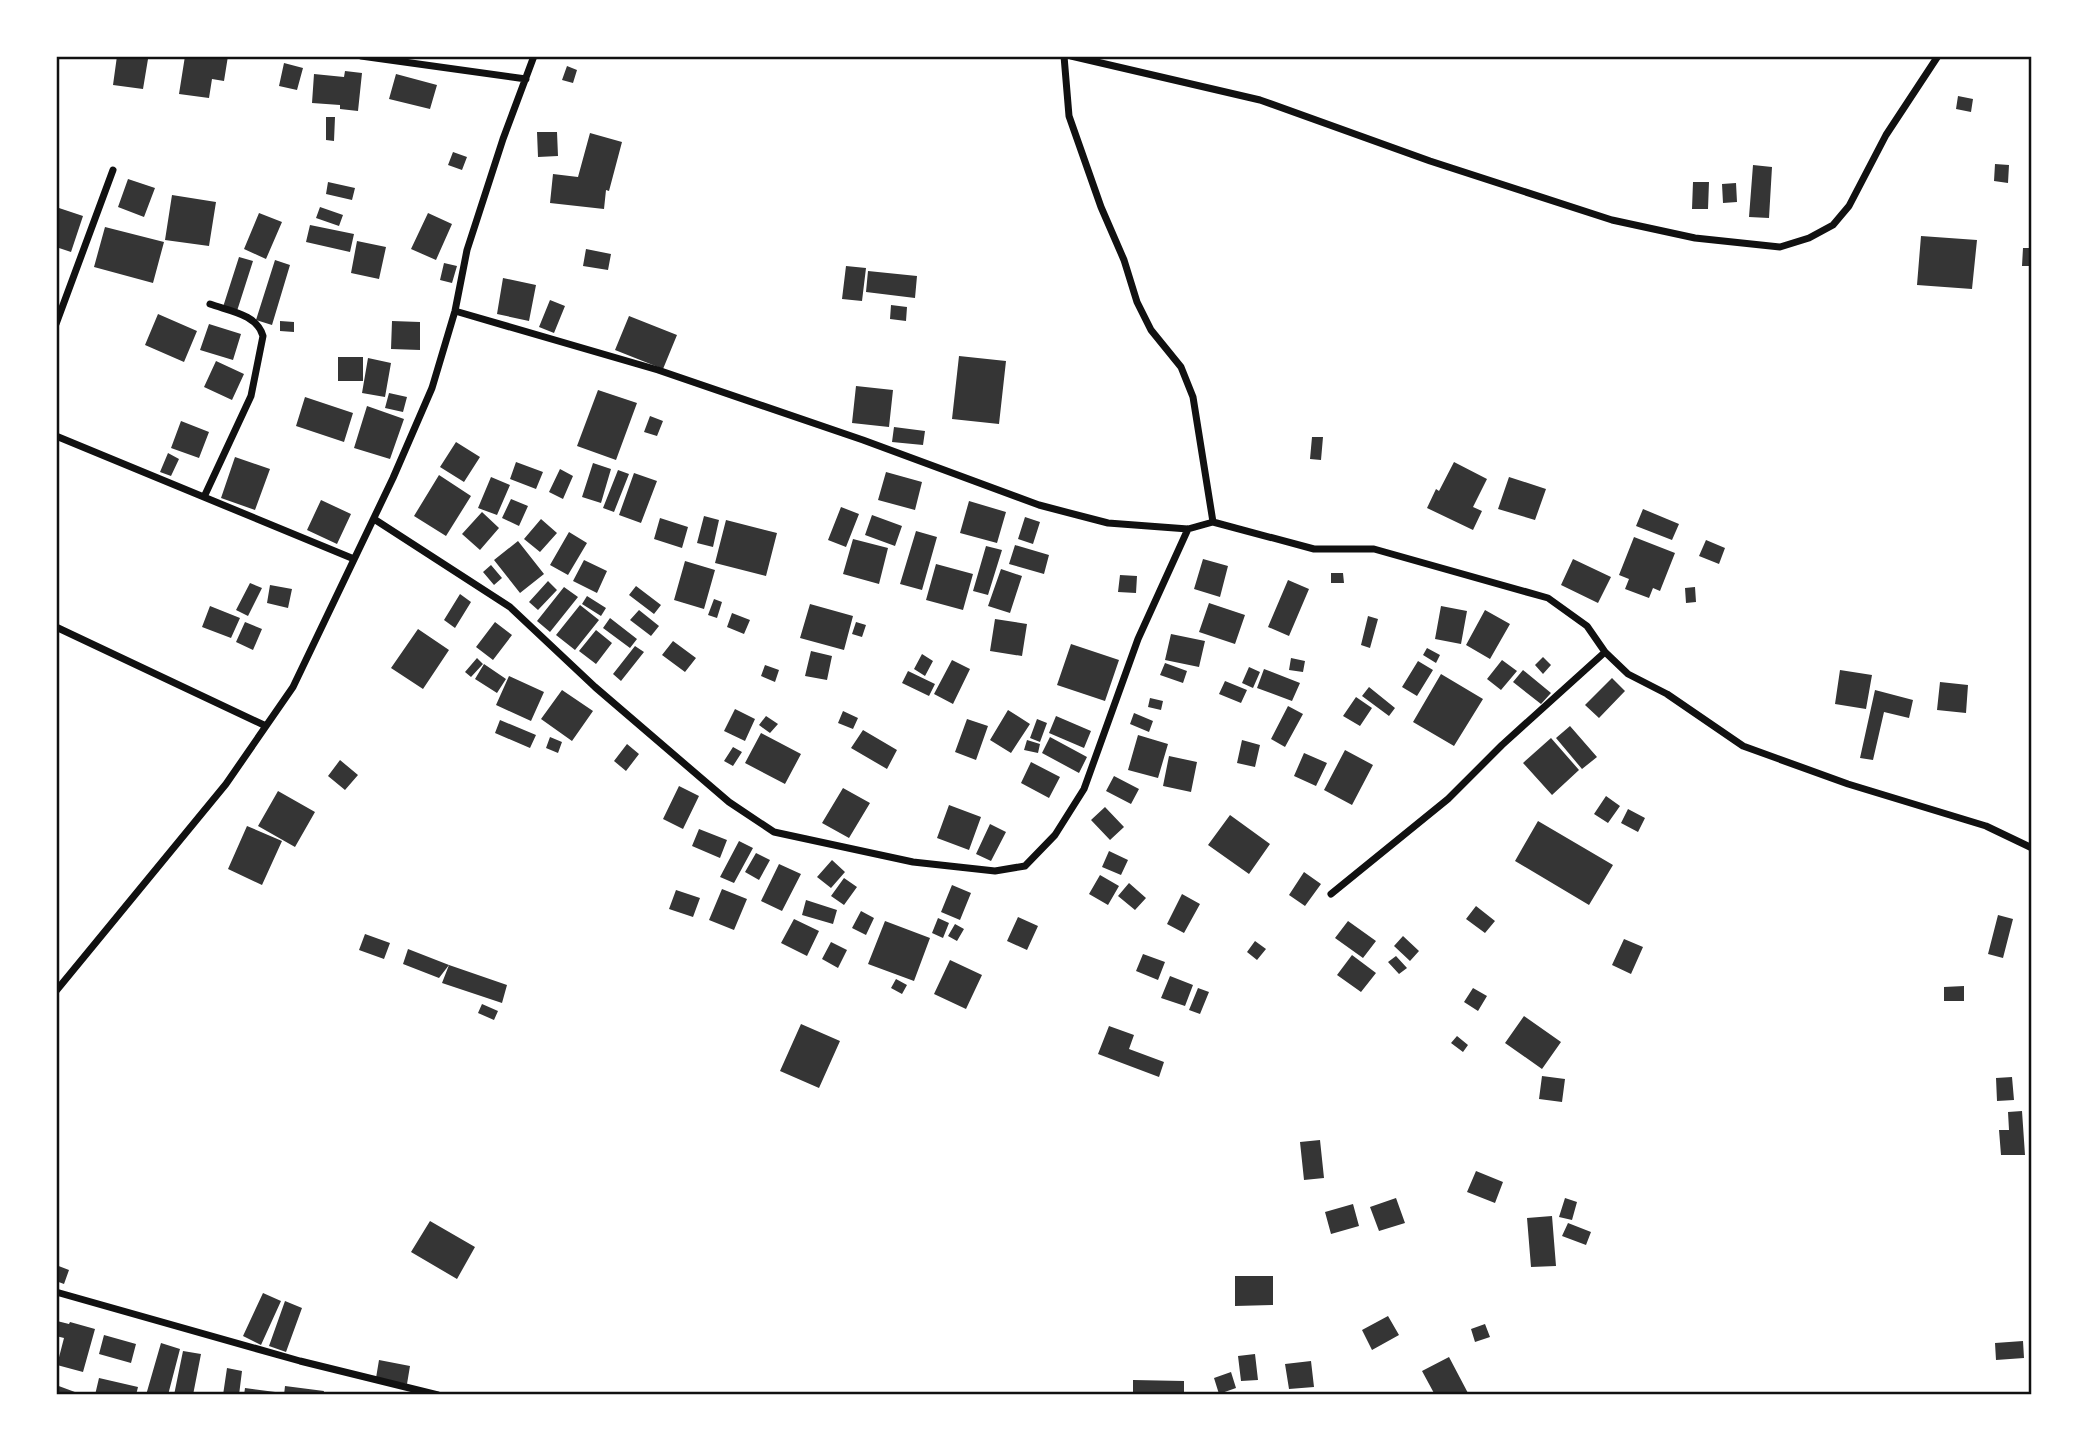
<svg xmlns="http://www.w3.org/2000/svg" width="2088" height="1451" font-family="Figtree,sans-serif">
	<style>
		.building { fill: #353535 }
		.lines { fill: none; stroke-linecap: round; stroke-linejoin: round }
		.minor { stroke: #111; stroke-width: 7 }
		.neatline { fill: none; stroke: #111; stroke-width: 2.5 }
	</style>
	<rect width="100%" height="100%" fill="#fff"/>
	<!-- building -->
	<path class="building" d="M117 56 148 59 143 89 113 85Z
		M185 56H228L224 81 212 79 209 98 179 94Z
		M284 63 303 68 297 90 279 86Z
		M567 66 577 70 573 83 562 80Z
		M345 71 362 73 358 111 340 109V105L312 103 314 74 344 77Z
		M396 74 437 85 430 109 389 99Z
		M1958 96 1973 99 1971 112 1956 109Z
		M326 117H335L334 141 326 140Z
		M537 132H557L558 156 538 157Z
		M590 133 622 142 609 191 606 190 604 209 550 203 553 174 578 177Z
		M453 152 467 157 462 170 448 165Z
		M1995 164 2009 165 2008 183 1994 181Z
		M1753 165 1772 167 1769 218 1749 217Z
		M128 179 155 188 144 217 118 207Z
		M328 182 355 188 352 200 326 194Z
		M1693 182H1709L1708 209H1692Z
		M1736 183 1737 202 1723 203 1722 184Z
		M172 195 216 202 209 246 165 240Z
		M56 207 83 216 71 252 56 247Z
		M320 207 343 215 339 226 316 218Z
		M259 213 282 222 266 259 244 249Z
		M428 213 452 224 436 260 411 249Z
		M310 225 354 234 350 252 306 242Z
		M105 227 164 242 153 283 94 267Z
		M1921 236 1977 240 1972 289 1917 285Z
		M357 241 386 247 379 279 351 273Z
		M2023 248H2032V266H2022Z
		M586 249 611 254 608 270 583 266Z
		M239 257 253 261 237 311 223 307Z
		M275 260 290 265 272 325 256 320Z
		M444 263 457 266 452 283 440 280Z
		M846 266 866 268 862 301 842 299Z
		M868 271 917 276 915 298 866 292Z
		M503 278 536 285 529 321 497 314Z
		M550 300 565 306 554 333 539 327Z
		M891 305 907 307 906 321 890 319Z
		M158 314 197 331 184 362 145 345Z
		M629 316 677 335 663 369 615 350Z
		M280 321 294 322V332L280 331Z
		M392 321 420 322V350L391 349Z
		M209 324 241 334 233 360 200 350Z
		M959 356 1006 361 999 424 952 419Z
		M338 357H363V381H338Z
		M368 358 391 363 385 397 362 393Z
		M216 361 244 374 232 400 204 387Z
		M856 386 893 390 889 427 852 423Z
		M598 390 637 403 616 460 577 446Z
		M389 393 407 397 403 412 385 408Z
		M305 397 353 413 344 442 296 426Z
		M367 406 404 419 390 459 354 448Z
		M650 416 663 421 657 436 644 432Z
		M181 421 209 432 199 458 171 448Z
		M894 427 925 431 923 445 892 442Z
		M1312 437H1323L1321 460 1310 459Z
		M456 442 480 457 464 482 440 467Z
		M168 453 179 459 171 476 160 472Z
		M235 457 270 469 255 510 221 498Z
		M516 462 543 472 536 489 510 479Z
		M1454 462 1487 479 1473 507 1482 511 1473 530 1427 508 1436 489 1439 491Z
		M593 463 611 469 601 503 582 497Z
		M560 469 573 476 563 499 549 492Z
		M618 470 629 474 614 512 603 508Z
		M886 472 922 482 915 510 878 500Z
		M634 473 657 481 641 523 619 515Z
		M439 475 471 496 446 536 414 516Z
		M491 477 510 485 497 515 478 508Z
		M1509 477 1546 489 1535 520 1498 509Z
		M511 499 528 506 519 526 502 518Z
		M321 500 351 514 337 544 307 530Z
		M969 501 1006 512 997 543 960 533Z
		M841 507 859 514 846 547 828 540Z
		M1643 509 1679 524 1672 540 1636 526Z
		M482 512 499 528 480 550 462 534Z
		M872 515 902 526 895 546 865 535Z
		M704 516 719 520 713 547 697 543Z
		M1025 517 1040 522 1033 544 1018 539Z
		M660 518 688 527 682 548 654 539Z
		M541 519 557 533 540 552 524 539Z
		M726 520 777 533 766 576 715 563Z
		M916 531 937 537 922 590 900 584Z
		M569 532 587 543 568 575 550 565Z
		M1634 537 1675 553 1660 591 1653 588 1649 598 1625 589 1629 579 1619 575Z
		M853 539 888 548 879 584 843 574Z
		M1706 540 1725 548 1719 564 1699 556Z
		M518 541 544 574 520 593 494 560Z
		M1015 545 1049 555 1044 574 1009 564Z
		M986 546 1002 550 988 595 973 591Z
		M1203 559 1228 566 1220 597 1194 589Z
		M1573 559 1611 577 1598 603 1561 585Z
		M584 560 607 571 597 593 573 581Z
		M685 561 715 570 704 609 674 600Z
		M936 564 973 574 963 610 926 600Z
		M491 565 502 578 494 585 483 572Z
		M1001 569 1022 576 1010 613 988 606Z
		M1331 573H1343L1344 583H1331Z
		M1120 575 1137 576 1136 593 1118 592Z
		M1288 580 1309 589 1289 636 1268 627Z
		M548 581 557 590 538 610 529 602Z
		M250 583 262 588 248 616 236 610Z
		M270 585 292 589 288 608 267 603Z
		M636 586 661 605 654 614 629 595Z
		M564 587 578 597 550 632 537 621Z
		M1695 587 1696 602 1686 603 1685 588Z
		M460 594 471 602 455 628 444 620Z
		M587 596 606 608 601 616 582 604Z
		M714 599 722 602 717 618 708 615Z
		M1209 603 1245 615 1235 644 1199 632Z
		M810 604 853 616 844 650 800 638Z
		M580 605 599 620 575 650 556 635Z
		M210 606 240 618 231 638 202 627Z
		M1441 606 1467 611 1461 644 1435 639Z
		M639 610 659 626 651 636 630 620Z
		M1485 610 1510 624 1490 659 1466 645Z
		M732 613 750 620 744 634 727 627Z
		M1368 616 1378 619 1370 648 1361 645Z
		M610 618 637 639 630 648 603 628Z
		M995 619 1027 624 1022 656 990 651Z
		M245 622 262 629 253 650 236 642Z
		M495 622 512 635 493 660 476 647Z
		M856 622 866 625 862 637 852 634Z
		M418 629 449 650 423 689 391 668Z
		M596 630 612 643 596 664 579 651Z
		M1171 634 1205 641 1199 667 1165 660Z
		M673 641 696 658 685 672 662 655Z
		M1071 644 1119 660 1105 701 1057 685Z
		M635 646 644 652 621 681 613 674Z
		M1427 648 1440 655 1436 663 1423 655Z
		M811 651 832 656 827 680 805 676Z
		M922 654 933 661 925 676 914 669Z
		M1543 657 1551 665 1543 674 1535 665Z
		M477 658 483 664 471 677 465 672Z
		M1291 658 1305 661 1303 672 1289 670Z
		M952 660 970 669 953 704 934 694Z
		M1502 660 1517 671 1501 690 1487 679Z
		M1418 661 1433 670 1417 696 1402 687Z
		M1165 663 1187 671 1183 683 1160 675Z
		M484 664 506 679 497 693 475 679Z
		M765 665 779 670 775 682 761 676Z
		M1249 667 1260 672 1253 688 1242 683Z
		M1264 669 1300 683 1292 701 1257 688Z
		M1523 670 1551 693 1541 704 1513 682Z
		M1840 670 1872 675 1866 709 1835 704Z
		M908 671 935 684 929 696 902 683Z
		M1441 674 1483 699 1454 746 1413 722Z
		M509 676 544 692 531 721 496 705Z
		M1612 678 1625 691 1599 718 1585 705Z
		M1225 681 1247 690 1241 703 1219 694Z
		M1940 682 1968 685 1966 713 1937 710Z
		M1369 687 1395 708 1389 716 1362 696Z
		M562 690 593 711 572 741 541 719Z
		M1875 690 1913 700 1909 718 1884 712 1873 760 1860 758Z
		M1356 697 1372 708 1360 726 1343 716Z
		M1150 698 1163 701 1161 710 1148 707Z
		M1288 706 1303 714 1285 747 1271 739Z
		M735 709 755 719 745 741 724 731Z
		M1008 710 1030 724 1011 753 990 740Z
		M843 711 858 718 853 729 838 723Z
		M1134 713 1153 721 1149 732 1130 724Z
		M766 716 778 724 770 733 759 725Z
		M1056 716 1091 731 1084 748 1049 733Z
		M967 719 988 726 976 760 955 752Z
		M1037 719 1047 723 1040 742 1030 738Z
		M500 720 536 735 530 748 495 733Z
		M1570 726 1597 757 1582 769 1556 738Z
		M863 730 897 750 887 769 851 748Z
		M761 733 801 754 785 784 745 763Z
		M1138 735 1168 744 1158 778 1128 770Z
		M550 737 562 742 558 753 546 748Z
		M1050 737 1087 757 1079 773 1042 753Z
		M1551 738 1579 770 1552 795 1523 763Z
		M1027 740 1040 744 1038 753 1024 750Z
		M1242 740 1260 745 1255 767 1237 763Z
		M627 744 639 754 626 771 614 761Z
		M733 747 742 752 733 766 724 761Z
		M1345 750 1373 765 1352 805 1324 790Z
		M1304 753 1327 763 1316 786 1294 776Z
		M1169 756 1197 762 1191 792 1163 786Z
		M340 760 358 775 345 790 328 776Z
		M1031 762 1060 777 1049 798 1021 783Z
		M1114 776 1139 789 1131 804 1106 791Z
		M679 786 699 796 683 829 663 819Z
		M843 788 870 803 849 838 822 823Z
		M278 791 315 812 295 847 258 826Z
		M1606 796 1620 806 1608 823 1594 814Z
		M949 805 981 817 969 850 937 838Z
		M1105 807 1124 827 1110 840 1091 820Z
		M1628 809 1645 818 1638 832 1621 823Z
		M1230 815 1270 844 1249 874 1208 845Z
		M1538 821 1613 865 1589 905 1515 861Z
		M990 824 1006 832 991 861 976 854Z
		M247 826 282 841 262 885 228 869Z
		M699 829 727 840 720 858 692 846Z
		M739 841 753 848 734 883 720 877Z
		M1109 851 1128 860 1121 875 1102 867Z
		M756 853 770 860 759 880 745 872Z
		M832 860 845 872 831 888 817 877Z
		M779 864 801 874 782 911 761 901Z
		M1304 872 1321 884 1305 906 1289 895Z
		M1100 875 1119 886 1108 905 1089 894Z
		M844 878 857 887 844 905 831 896Z
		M1129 883 1146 898 1135 910 1118 896Z
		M952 885 971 893 960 920 941 912Z
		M722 889 747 899 734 930 709 920Z
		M676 890 700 898 693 917 669 909Z
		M1182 894 1200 904 1184 933 1167 924Z
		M806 900 837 910 833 924 802 915Z
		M1476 906 1495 921 1485 933 1466 919Z
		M861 911 874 918 866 935 852 928Z
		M1998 915 2013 919 2003 958 1988 954Z
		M1018 917 1038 926 1027 950 1007 941Z
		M938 918 949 923 943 938 932 933Z
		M794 919 819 931 807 956 781 943Z
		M885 921 930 938 914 981 868 964Z
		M1348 921 1376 941 1363 958 1335 938Z
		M955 924 964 929 957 941 948 936Z
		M365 934 390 943 384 959 359 950Z
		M1403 936 1419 951 1410 961 1394 946Z
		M1624 939 1643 947 1631 974 1612 965Z
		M1255 941 1266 949 1257 960 1247 952Z
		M831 942 847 950 838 968 822 959Z
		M408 949 449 965 439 978 403 964Z
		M1143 954 1165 962 1158 980 1136 971Z
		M1352 955 1376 973 1361 992 1337 975Z
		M1396 956 1407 968 1399 974 1388 962Z
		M950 960 982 975 966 1009 934 994Z
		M449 965 507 985 502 1003 442 983Z
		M1170 976 1193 985 1185 1006 1161 998Z
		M896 979 907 985 902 994 891 988Z
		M1964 986V1001H1944V987Z
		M1198 988 1209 992 1200 1014 1189 1010Z
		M1473 988 1487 996 1478 1011 1464 1002Z
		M482 1004 498 1011 494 1020 478 1013Z
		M1524 1016 1561 1042 1542 1069 1505 1043Z
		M801 1024 840 1041 819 1088 780 1071Z
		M1109 1026 1134 1035 1129 1049 1164 1062 1159 1077 1098 1054Z
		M1457 1036 1468 1045 1463 1052 1451 1043Z
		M1542 1076 1565 1079 1562 1102 1539 1099Z
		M2012 1077 2014 1100 1997 1101 1996 1078Z
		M2022 1111 2025 1155H2001L1999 1130H2009L2008 1112Z
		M1320 1140 1324 1178 1304 1180 1300 1142Z
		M1476 1171 1503 1182 1495 1203 1467 1192Z
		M1396 1198 1405 1223 1379 1231 1370 1207Z
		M1565 1198 1577 1202 1572 1220 1559 1217Z
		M1353 1204 1359 1226 1331 1234 1325 1212Z
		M1552 1216 1556 1266 1531 1267 1527 1218Z
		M430 1221 475 1247 457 1279 411 1252Z
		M1568 1223 1591 1232 1586 1245 1562 1236Z
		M56 1265 69 1270 64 1284 56 1281Z
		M1235 1276H1273V1305L1235 1306Z
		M263 1293 281 1301 261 1345 243 1336Z
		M285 1301 302 1308 286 1352 269 1346Z
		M1388 1316 1399 1335 1372 1350 1362 1330Z
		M57 1321 69 1324 70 1322 95 1329 83 1372 57 1365 64 1338 56 1336Z
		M1485 1324 1490 1337 1475 1342 1471 1329Z
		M104 1335 136 1344 131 1363 99 1354Z
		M2023 1341 2024 1358 1996 1360 1995 1343Z
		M161 1343 180 1349 168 1395H146Z
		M183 1351 201 1354 193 1395H174Z
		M1255 1354 1258 1380 1241 1381 1238 1356Z
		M1449 1357 1469 1395H1435L1422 1371Z
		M379 1360 410 1366 407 1384 376 1378Z
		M1311 1361 1314 1387 1289 1389 1285 1364Z
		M227 1368 242 1371 239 1395H223Z
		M1231 1372 1236 1388 1219 1394 1214 1378Z
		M99 1378 138 1387 136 1395H95Z
		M1133 1380 1184 1381V1395H1133Z
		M56 1385 83 1395H56Z
		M285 1386 324 1391 323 1395H284Z
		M245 1388 283 1393 282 1395H244Z"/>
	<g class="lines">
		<!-- minor -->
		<path class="minor" d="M361 56 526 79
			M1064 56 1069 116 1101 207 1124 260 1137 302 1151 330 1181 367 1193 397 1213 522
			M1071 56 1260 100 1430 161 1612 220 1695 238 1780 247 1809 238 1833 225 1849 206 1886 135 1938 56
			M455 311 658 370 863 440 1039 505 1108 523 1188 529 1213 522 1314 549H1374L1548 598 1587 626 1605 652 1628 674 1667 694 1743 746 1848 784 1986 826 2032 848
			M56 324 113 170
			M56 436 354 559
			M204 497 251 396 263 336C257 314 229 311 210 304
			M374 519 510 607 595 687 729 802 774 832 913 862 995 871 1025 866 1055 835 1084 789 1138 639 1188 529
			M56 627 266 726
			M1331 894 1448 799 1502 745 1605 652
			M56 991 226 784 293 687 393 478 432 388 455 311 467 250 503 139 534 56
			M56 1292 300 1361 438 1395"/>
	</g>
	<!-- border -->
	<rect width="2088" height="1451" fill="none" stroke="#ffffff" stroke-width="116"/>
	<rect x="58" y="58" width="1972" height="1335" class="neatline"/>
</svg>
